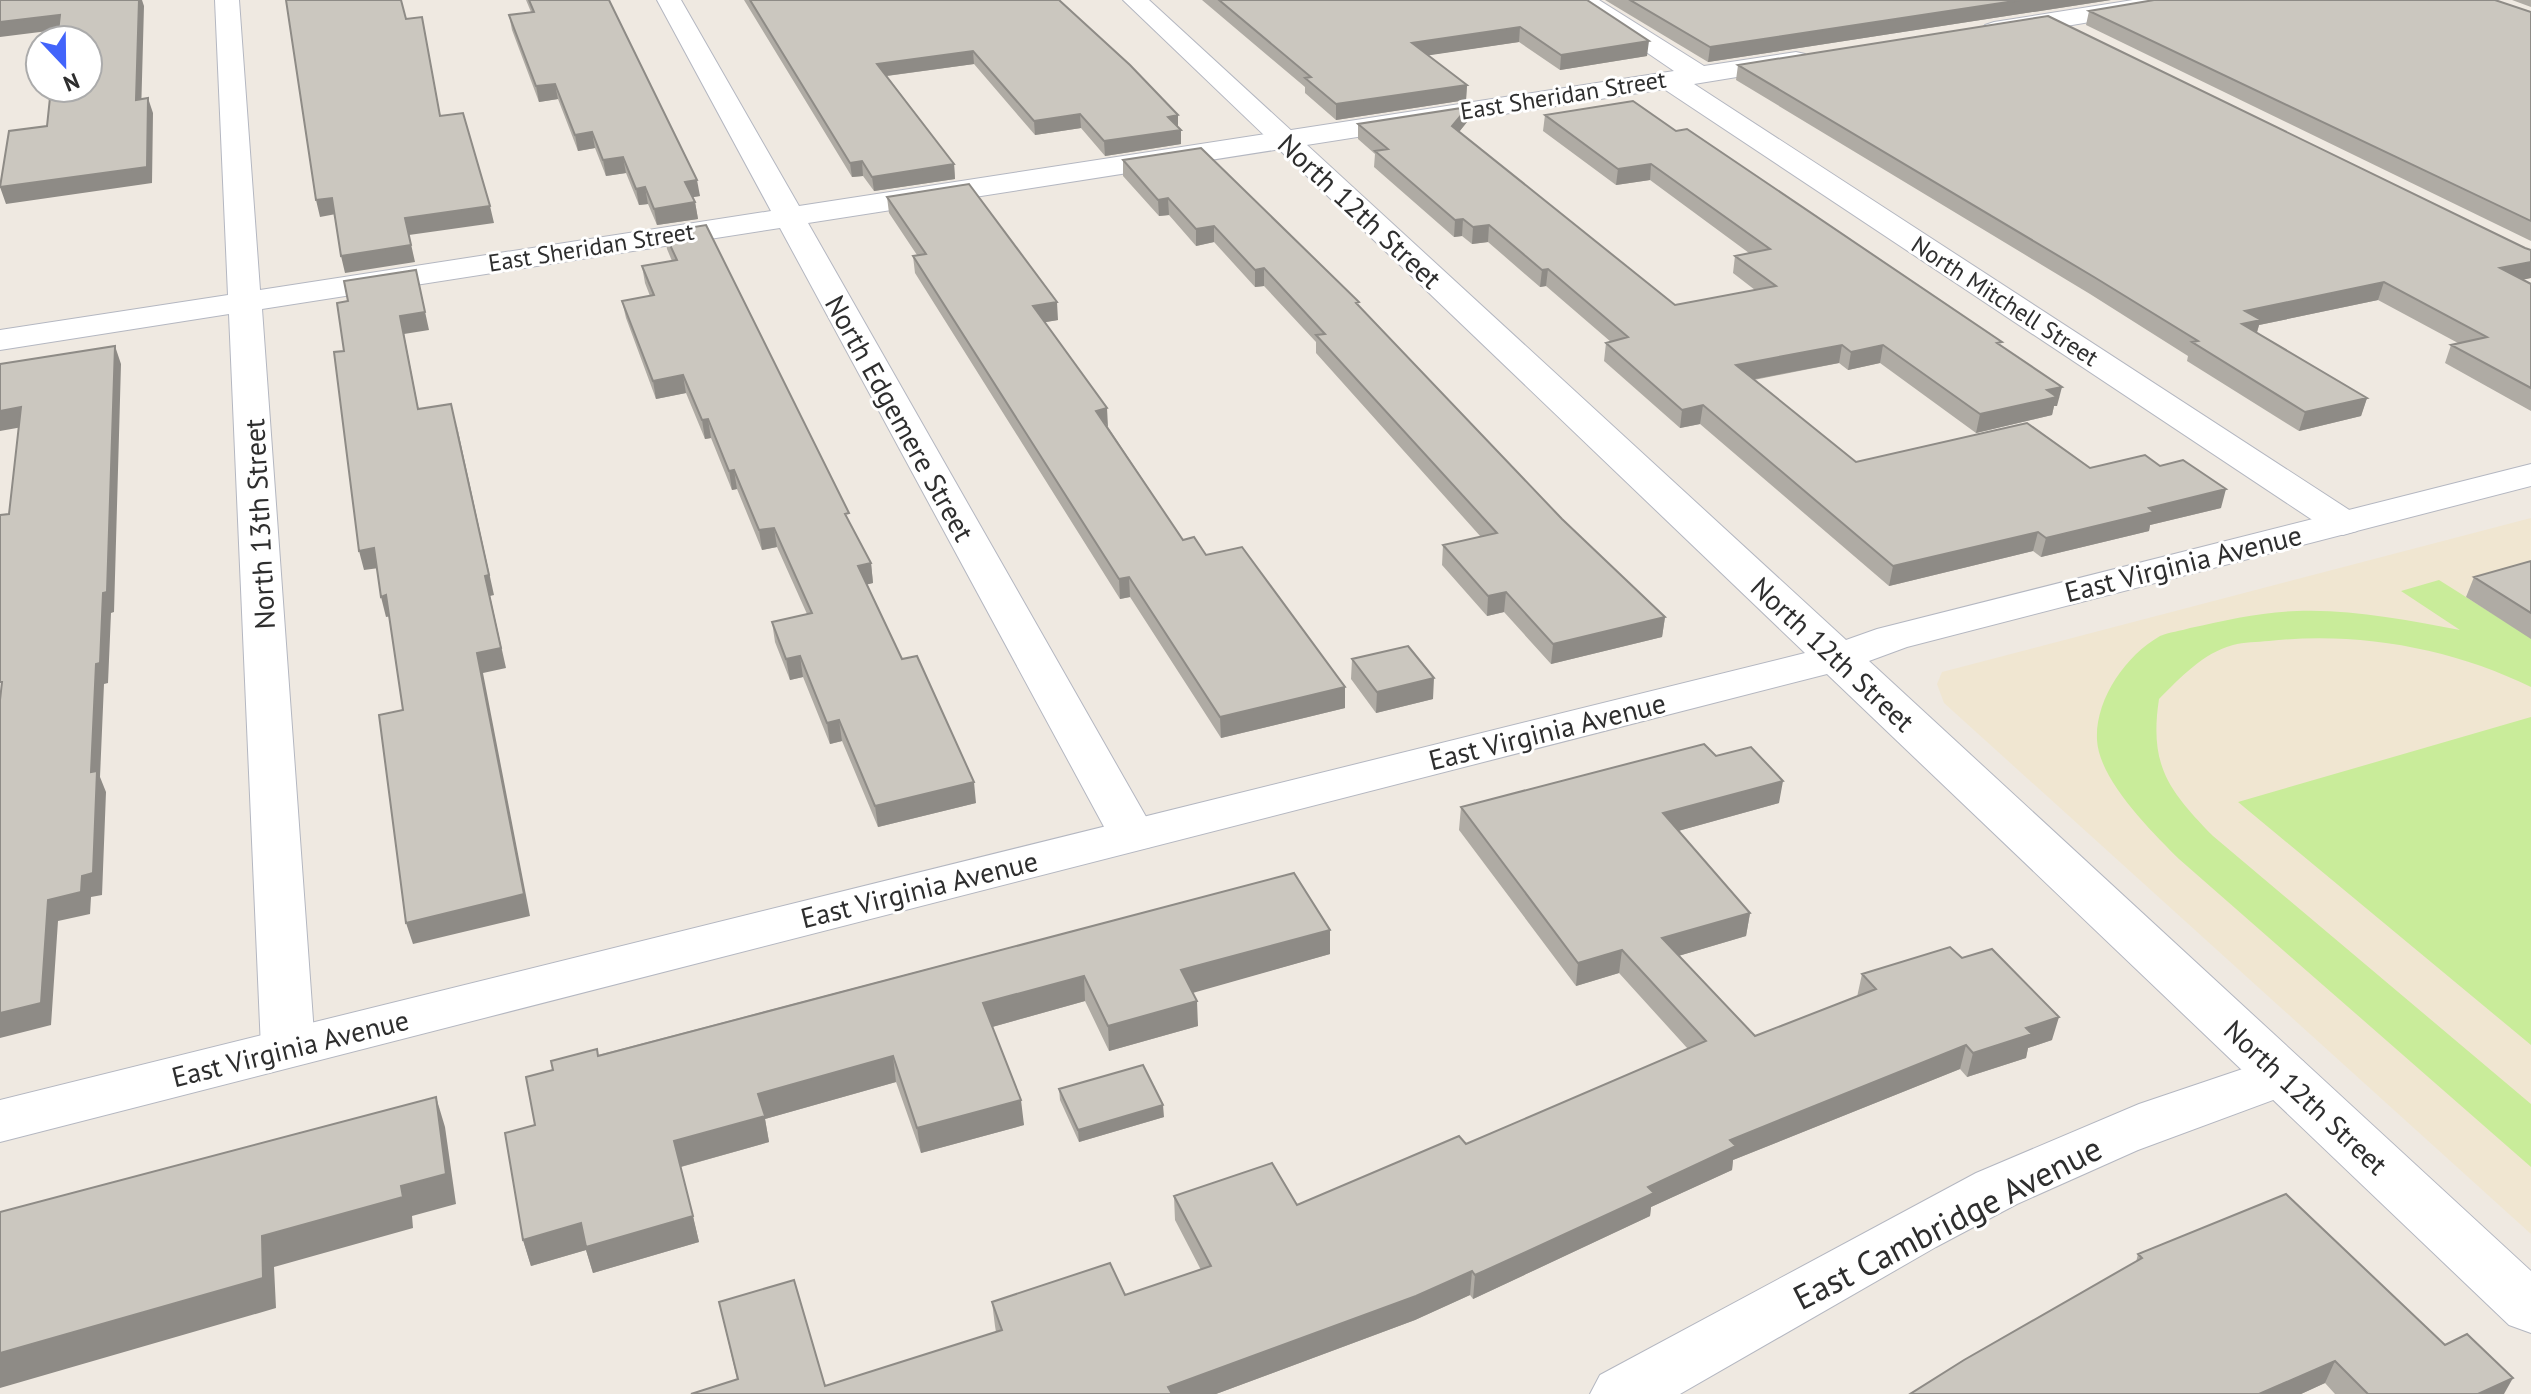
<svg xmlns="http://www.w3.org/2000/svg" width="2531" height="1394" font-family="'PT Sans',sans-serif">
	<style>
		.education { fill: #f0e6d1 }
		.pitch { fill: #c9ec9a }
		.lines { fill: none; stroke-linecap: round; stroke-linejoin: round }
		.street-casing { stroke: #b4b7c1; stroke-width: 2 }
		.secondary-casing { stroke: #b4b7c1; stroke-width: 2 }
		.street { fill: #fff; fill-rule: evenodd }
		.secondary { fill: #fff; fill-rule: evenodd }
		.wall { fill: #afaba4 }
		.shaded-wall { fill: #8e8b86 }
		.building { fill: #cbc7bf; stroke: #8e8b86; stroke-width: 2 }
		.labels { text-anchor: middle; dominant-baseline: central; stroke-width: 6; stroke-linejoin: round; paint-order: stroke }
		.far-street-label { font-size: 24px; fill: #2e2e2e; stroke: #fff }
		.street-label { font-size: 28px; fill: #2e2e2e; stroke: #fff }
		.near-street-label { font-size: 34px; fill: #2e2e2e; stroke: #fff }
	</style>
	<rect width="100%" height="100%" fill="#efe9e1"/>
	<!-- education -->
	<path class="education" d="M2531 518V1234L1944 703 1937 684 1942 672Z"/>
	<!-- pitch -->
	<path class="pitch" d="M2439 580 2531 638V687C2452 648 2357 631 2269 641 2257 642 2244 642 2233 645 2203 653 2180 678 2159 699 2149 765 2168 790 2213 836L2531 1104V1167L2179 859C2152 832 2099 780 2097 740 2095 700 2125 656 2160 636 2169 632 2181 631 2190 628 2226 620 2260 612 2297 611 2353 609 2405 620 2460 630L2401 591Z
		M2531 717V1045L2238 802Z"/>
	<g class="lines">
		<!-- street casing -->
		<g class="street-casing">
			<path id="street" d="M215 0H239L260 290 771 211 657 0H681L799 206 1674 71 1570 0H1599L1704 66 1796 52 1805 54 1809 60 1805 66 1694 84 2357 515 2363 523 2357 531 2343 535 2329 531 1664 89 808 223 1157 836 1150 847 1133 851 1116 847 1109 836 780 228 262 309 315 1048 307 1062 288 1067 269 1062 261 1048 229 314 0 350V330L228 295Z
				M2133 0H2191L2188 5 2179 7 1994 38 1985 35 1981 30 1985 25 1994 22Z
				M2284 1055 2303 1061 2311 1075 2303 1089 2138 1150 2017 1204 1936 1247 1680 1394H1590L1600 1375 1976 1173 2139 1104Z"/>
		</g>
		<!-- secondary casing -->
		<g class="secondary-casing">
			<path id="secondary" d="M1123 0H1149L1846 640 1877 629 2531 464V486L1907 647 1869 661 2531 1271V1333L2509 1325 1827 674 0 1142V1100L1805 653Z"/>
		</g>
		<!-- street -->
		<use href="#street" class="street"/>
		<!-- secondary -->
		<use href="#secondary" class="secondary"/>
	</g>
	<!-- wall -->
	<path class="wall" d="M526 0H609L700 196 692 197 695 202 698 219 657 225 648 204 639 205 626 173 606 176 595 148 578 151 558 99 539 102 512 30 509 15 531 12Z
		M744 0H1059L1178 115V127L1181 144 1105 156 1081 128 1035 135 974 64 887 76 954 164 955 179 874 191 863 176 852 177Z
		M1202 0H1587L1647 56 1560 70 1519 42 1428 55 1467 85 1466 100 1336 120 1305 93V87Z
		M1605 0H2111L1708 62Z
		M2512 0H2531V7Z
		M2089 11 2531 12V241L2086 25Z
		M1738 65 2531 250V278L2523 279 2531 284V411L2445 363 2451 345 2458 343 2378 300 2259 325 2257 333 2367 398 2361 416 2299 431 2187 361 2188 356 2090 294 1736 80Z
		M1468 107 1467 122 1459 132 1675 305 1755 290 1733 273 1735 256 1749 253 1650 180 1616 185 1543 131 1545 115 1676 131 2002 346 2057 406H2054L2052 415 1976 433 1880 363 1848 370 1839 363 1754 380 1856 462 2090 468 2221 508 2150 525 2149 531 2041 557 2033 551 1889 586 1700 424 1680 428 1604 361 1606 343 1611 342 1546 286 1540 287 1488 242 1472 244 1462 236 1454 237 1374 167 1375 154 1358 139V124Z
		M1123 160 1358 306 1562 519 1665 617 1662 637 1551 664 1504 612 1487 616 1442 565 1443 545 1481 537 1316 353V342L1264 286 1255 287 1214 242 1196 246 1169 215 1159 216 1123 176Z
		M887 197 1058 320 1045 322 1108 427 1183 540 1206 555 1345 708 1221 738 1130 597 1120 599 915 273 913 256 917 255 889 213Z
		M664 232 850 525 871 563 873 583 867 584 902 659 976 803 878 827 842 741 830 744 803 677 790 680 775 642 772 622 807 614 777 547 762 550 737 489 732 490 711 438 705 439 686 393 656 399 626 318 622 301 650 296 645 283 642 266 672 261 667 249Z
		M2531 561V639L2466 597 2474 577Z
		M1352 659 1433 699 1376 713 1351 679Z
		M1716 756 1779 803 1678 831 1750 913 1746 936 1678 956 1755 1036 1857 997 1862 974 2052 1040 2028 1048 2026 1058 1967 1077 1960 1069 1733 1160 1732 1170 1651 1207 1650 1216 1473 1299 1470 1295 1415 1320 1216 1394H691L737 1379 719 1302 825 1386 996 1332 995 1326 992 1302 1125 1295 1201 1270 1175 1220 1174 1196 1297 1205 1466 1144 1688 1049 1619 973 1576 986 1459 830 1461 807Z
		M1294 873 1330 954 1193 992 1198 1026 1109 1051 1085 1001 992 1027 1024 1125 921 1153 896 1082 765 1119 769 1142 681 1167 699 1242 593 1273 586 1250 531 1266 523 1240 535 1125 598 1055Z
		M1059 1089 1164 1117 1079 1142 1060 1100Z
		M2138 1254 2445 1345 2504 1394H2335L2325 1383 2301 1394H1910L2136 1262Z"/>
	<!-- shaded-wall -->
	<path class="shaded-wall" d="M139 0H142L144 6 141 115 136 100Z
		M2021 0H2111L1708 62 1710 47Z
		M60 15 64 29 0 37V22Z
		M1520 27 1519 42 1411 58 1412 43Z
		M1649 41 1647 56 1560 70 1561 55Z
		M973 51 974 64 878 77 877 64Z
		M555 84 558 99 539 102 536 86Z
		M1467 85 1466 100 1336 120V104Z
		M148 98 153 113 152 183 6 204 0 187Z
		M1468 107 1467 122 1451 142 1452 126Z
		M1080 114 1081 128 1035 135 1034 121Z
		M1178 115V129L1168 117Z
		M1181 130V144L1105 156 1104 141Z
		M592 132 595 148 578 151 575 135Z
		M623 157 626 173 606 176 603 160Z
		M862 161 863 176 852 177 850 163Z
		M954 164 955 179 874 191 872 177Z
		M1651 164 1650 180 1616 185 1618 169Z
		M697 180 700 196 688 198 685 182Z
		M645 187 648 204 639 205 636 189Z
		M332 198 336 214 320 217 316 200Z
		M1168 198 1169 215 1159 216 1158 200Z
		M695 202 698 219 657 225 654 209Z
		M490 206 494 223 409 235 415 262 345 273 341 256 405 218Z
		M1463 219 1462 236 1454 237 1455 220Z
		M1489 225 1488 242 1472 244 1473 227Z
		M1214 226V242L1196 246V229Z
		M2531 262V278L2494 286 2500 268Z
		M1264 268V286L1255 287V270Z
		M1548 269 1546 286 1540 287 1542 270Z
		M416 270 429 330 404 334 422 428 400 316Z
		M2384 282 2378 300 2259 325 2255 338 2237 342 2245 311Z
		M1057 302 1058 320 1035 324 1033 306Z
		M1842 345 1839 363 1734 383 1736 365Z
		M1883 345 1880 363 1848 370 1851 352Z
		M115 346 121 364 114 612 111 613 108 683 104 684 100 777 106 792 102 895 91 897 90 914 58 921 51 1025 0 1038V1013L48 900 91 772 96 664 103 593Z
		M683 375 686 393 656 399 653 381Z
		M2062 387 2057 406H2054L2052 415 1976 433 1980 414 2047 390Z
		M2367 398 2361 416 2299 431 2305 412Z
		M1703 405 1700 424 1680 428 1682 410Z
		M21 407 28 426 0 431V411Z
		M1107 408 1108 427 1096 411Z
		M708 419 711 438 705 439 702 420Z
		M456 422 494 595 490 596 506 668 483 673 530 916 413 944 406 923 477 653 485 576Z
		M734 470 737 489 732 490 729 471Z
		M2226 489 2221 508 2150 525 2149 531 2041 557 2046 538 2149 508Z
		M774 528 777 547 762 550 759 530Z
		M2038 532 2033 551 1889 586 1893 566Z
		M374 548 379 568 364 570 359 551Z
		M871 563 873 583 861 586 858 566Z
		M1129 577 1130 597 1120 599 1119 579Z
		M1506 592 1504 612 1487 616 1488 596Z
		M386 595 392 616 386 617 381 597Z
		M1665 617 1662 637 1551 664 1553 644Z
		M800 656 803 677 790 680 786 659Z
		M1434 678 1433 699 1376 713 1377 692Z
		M1345 687V708L1221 738 1220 717Z
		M839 720 842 741 830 744 827 723Z
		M1783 781 1779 803 1660 836 1663 813Z
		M974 782 976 803 878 827 875 806Z
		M1750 913 1746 936 1658 962 1662 938Z
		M1330 930V954L1182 996 1181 970Z
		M1622 950 1619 973 1576 986 1578 963Z
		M1084 976 1085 1001 985 1029 983 1003Z
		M1197 1001 1198 1026 1109 1051 1108 1026Z
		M2059 1017 2052 1040 2028 1048 2026 1058 1967 1077 1973 1053 2026 1028Z
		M1966 1045 1960 1069 1733 1160 1732 1170 1651 1207 1650 1216 1473 1299 1475 1275 1648 1187 1730 1140Z
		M893 1056 896 1082 765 1119 769 1142 680 1167 674 1141 758 1094Z
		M436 1097 445 1127 456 1204 412 1216 413 1228 274 1267 276 1308 0 1388V1353L262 1236 401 1186Z
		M1021 1100 1024 1125 921 1153 917 1128Z
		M1163 1105 1164 1117 1079 1142 1078 1130Z
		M693 1216 699 1242 593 1273 586 1250 531 1266 523 1240 581 1223Z
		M1472 1271 1470 1295 1415 1320 1216 1394H1169L1168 1387Z
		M2335 1361 2325 1383 2301 1394H2259Z
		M2513 1378 2504 1394H2478Z"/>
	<!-- building -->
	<path class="building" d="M0 0H139L136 100 148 98 147 167 0 187 9 131 47 126 51 88H88V40H57L60 15 0 22Z
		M286 0H401L406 19 422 17 440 116 463 113 490 206 405 218 411 245 341 256 332 198 316 200Z
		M529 0H609L697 180 685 182 695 202 654 209 645 187 636 189 623 157 603 160 592 132 575 135 555 84 536 86 509 15 534 12Z
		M750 0H1059L1130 65 1178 115 1168 117 1181 130 1104 141 1080 114 1034 121 973 51 877 64 954 164 872 177 862 161 850 163Z
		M1219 0H1587L1649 41 1561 55 1520 27 1412 43 1467 85 1336 104 1305 78 1311 77Z
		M1630 0H2021L1710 47Z
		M2154 0H2495L2531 12V221L2089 11Z
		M2048 16 2525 248 2531 250V262L2500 268 2531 284V388L2451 345 2487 337 2384 282 2245 311 2261 320 2242 324 2367 398 2305 412 2192 342 2198 341 2094 277 1738 65Z
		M1633 101 1676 131 1687 129 2002 342 1997 343 2062 387 2047 390 2057 397 1980 414 1883 345 1851 352 1842 345 1736 365 1856 462 2027 423 2090 468 2145 455 2160 466 2183 460 2226 489 2149 508 2154 512 2046 538 2038 532 1893 566 1703 405 1682 410 1606 343 1628 337 1548 269 1542 270 1489 225 1473 227 1463 219 1455 220 1375 151 1388 149 1358 124 1468 107 1452 126 1675 305 1776 286 1735 256 1770 249 1651 164 1618 169 1545 115Z
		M1201 148 1359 302 1356 303 1562 519 1665 617 1553 644 1506 592 1488 596 1443 545 1497 533 1316 335 1325 334 1264 268 1255 270 1214 226 1196 229 1168 198 1158 200 1123 160Z
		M969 184 1057 302 1033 306 1107 408 1096 411 1183 540 1194 537 1206 555 1242 547 1345 687 1220 717 1129 577 1119 579 913 256 926 254 887 197Z
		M706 225 849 513 845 514 871 563 858 566 902 659 917 656 974 782 875 806 839 720 827 723 800 656 786 659 772 622 812 613 774 528 759 530 734 470 729 471 708 419 702 420 683 375 653 381 622 301 654 295 642 266 677 260 664 232Z
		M416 270 425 312 400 316 418 409 451 404 489 575 485 576 501 648 477 653 524 894 406 923 379 715 403 710 386 595 381 597 374 548 359 551 334 352 344 351 337 303 348 301 344 281Z
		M115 346 107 592 103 593 100 663 96 664 91 772 97 771 93 873 82 876 81 892 48 900 41 1003 0 1013V700L2 682H0V515L9 514 21 407 0 411V364Z
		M2531 561V613L2474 577Z
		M1408 646 1434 678 1377 692 1352 659Z
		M1704 744 1716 756 1751 747 1783 781 1663 813 1750 913 1662 938 1755 1036 1876 989 1862 974 1950 947 1962 958 1992 949 2059 1017 2026 1028 2032 1034 1973 1053 1966 1045 1730 1140 1736 1146 1648 1187 1654 1193 1526 1252 1475 1275 1472 1271 1416 1296 1168 1387 1172 1394H691L738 1379 719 1302 794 1280 825 1386 1002 1330 992 1302 1110 1263 1125 1295 1211 1266 1174 1196 1272 1163 1297 1205 1459 1136 1466 1144 1706 1041 1622 950 1578 963 1461 807Z
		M1294 873 1330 930 1181 970 1197 1001 1108 1026 1084 976 983 1003 1021 1100 917 1128 893 1056 758 1094 765 1116 674 1141 693 1216 586 1247 581 1223 523 1240 505 1133 535 1125 526 1077 553 1070 551 1061 597 1049 598 1056Z
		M1143 1065 1163 1105 1078 1130 1059 1089Z
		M436 1097 446 1174 401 1186 403 1197 262 1236 263 1278 0 1353V1212Z
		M2286 1194 2445 1345 2467 1334 2513 1378 2478 1394H2368L2335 1361 2259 1394H1910L1964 1360 2142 1258 2138 1254Z"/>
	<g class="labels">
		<!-- far-street labels -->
		<g class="far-street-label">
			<text transform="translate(1563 95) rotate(-9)">East Sheridan Street</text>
			<text transform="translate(591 247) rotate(-9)">East Sheridan Street</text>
			<text transform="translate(2005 301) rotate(33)">North Mitchell Street</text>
		</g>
		<!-- street labels -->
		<g class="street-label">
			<text transform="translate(1360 211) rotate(43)">North 12th Street</text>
			<text transform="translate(900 418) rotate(61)">North Edgemere Street</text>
			<text transform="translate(259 524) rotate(-93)">North 13th Street</text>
			<text transform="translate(2183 563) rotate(-14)">East Virginia Avenue</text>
			<text transform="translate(1833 654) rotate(43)">North 12th Street</text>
			<text transform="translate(1547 731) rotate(-14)">East Virginia Avenue</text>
			<text transform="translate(919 889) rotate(-14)">East Virginia Avenue</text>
			<text transform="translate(290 1048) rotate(-14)">East Virginia Avenue</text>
			<text transform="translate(2306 1097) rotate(43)">North 12th Street</text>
		</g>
		<!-- near-street labels -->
		<g class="near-street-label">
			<text transform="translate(1947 1222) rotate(-27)">East Cambridge Avenue</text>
		</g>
	</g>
	<!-- north arrow -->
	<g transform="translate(64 64) rotate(158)"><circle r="38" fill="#ffffff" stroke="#ababab" stroke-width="2"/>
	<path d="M0-6L14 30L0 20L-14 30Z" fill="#4264fb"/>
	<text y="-12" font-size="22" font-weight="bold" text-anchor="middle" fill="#2e2e2e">N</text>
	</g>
</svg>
